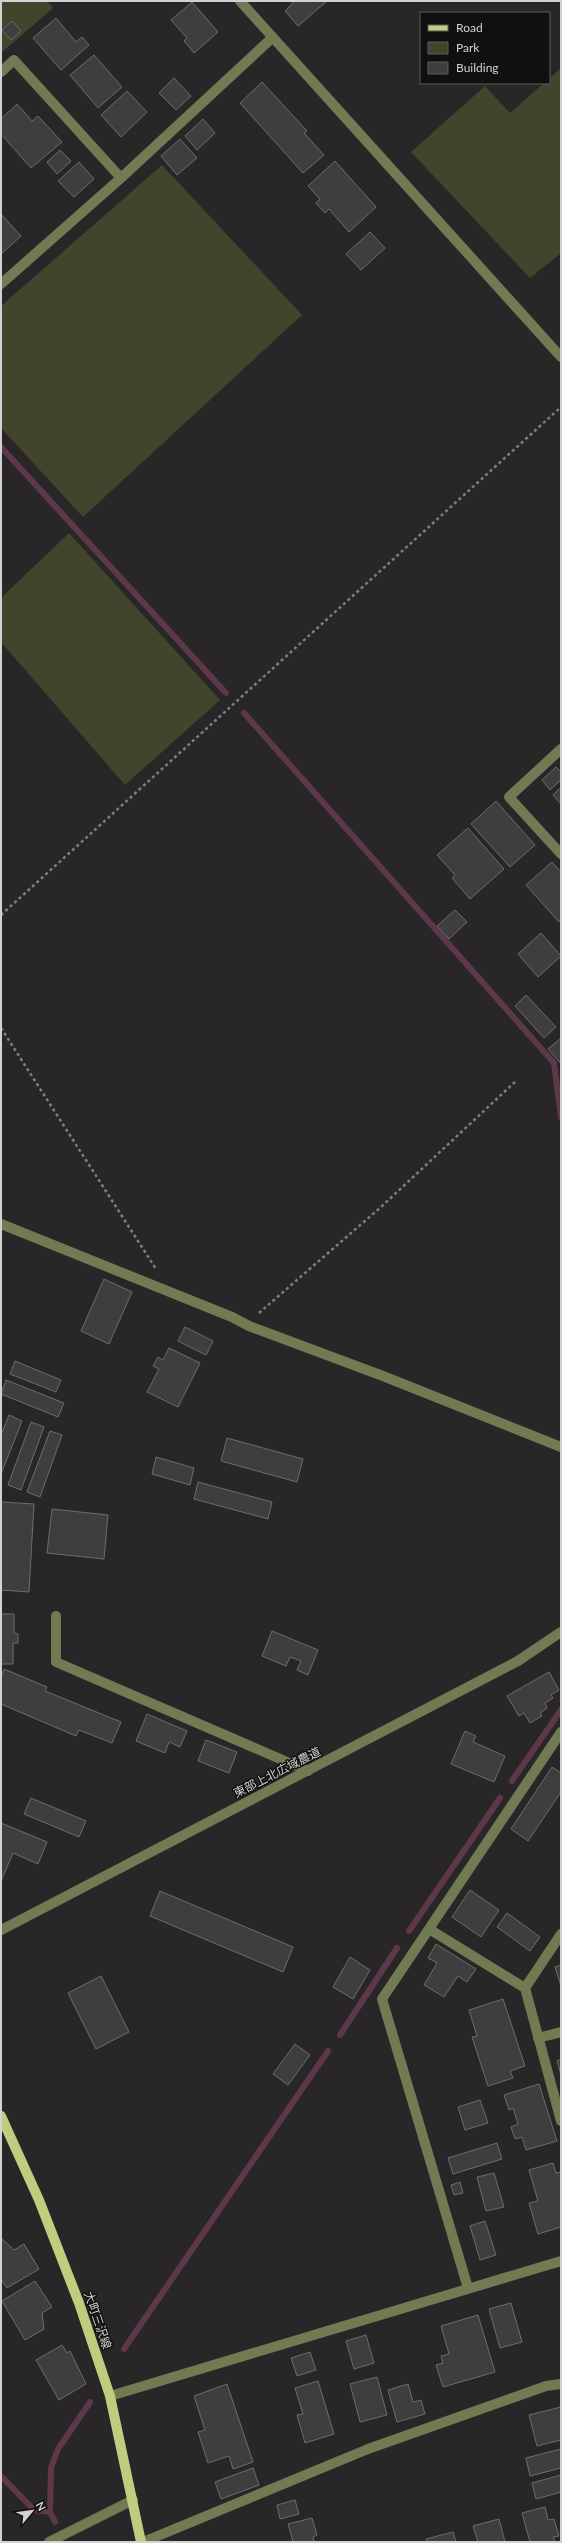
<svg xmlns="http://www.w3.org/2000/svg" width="562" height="2543" font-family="Lato,'Noto Sans JP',sans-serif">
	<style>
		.green { fill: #40452c }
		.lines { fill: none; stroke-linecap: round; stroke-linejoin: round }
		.stream { stroke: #5e374b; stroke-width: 6 }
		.building { fill: #403d3e; stroke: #6f6c6d }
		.path { stroke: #817e7f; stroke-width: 2.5; stroke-dasharray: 3 3; stroke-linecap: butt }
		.minor { stroke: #727a54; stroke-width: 10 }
		.major { stroke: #becd7e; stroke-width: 10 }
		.labels { text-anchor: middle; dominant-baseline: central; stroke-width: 3; stroke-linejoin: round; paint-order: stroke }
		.street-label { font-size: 12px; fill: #d3d1d2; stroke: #111010 }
	</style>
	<rect width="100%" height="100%" fill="#292627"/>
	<!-- green -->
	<path class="green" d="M1 1H47L53 8 1 53Z
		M561 68V253L530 278 411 152 485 86 510 113 544 83H549V79Z
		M162 165 302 315 83 517 1 428V306Z
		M69 533 220 700 125 785 1 642V598Z"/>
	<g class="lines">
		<!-- stream -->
		<path class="stream" d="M1 447 226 693
			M244 713 554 1063 561 1117
			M512 1781 561 1710
			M409 1931 500 1798
			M340 2035 397 1948
			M124 2349 328 2051
			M1 2476 34 2510 50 2512 55 2522
			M50 2512 51 2468 58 2449 90 2402"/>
	</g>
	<!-- building -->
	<path class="building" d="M291 1H327L298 26 285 11 293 3Z
		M192 2 218 32 194 53 184 41 187 38 171 20Z
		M56 18 76 42 82 37 89 45 61 70 33 38Z
		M12 21 21 31 11 40 2 30Z
		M94 55 122 87 98 108 70 75Z
		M174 78 191 96 176 110 159 93Z
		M262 82 307 131 304 133 324 155 303 173 240 103Z
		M127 91 147 112 121 137 101 115Z
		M17 104 32 121 38 116 62 142 31 168 1 134V119Z
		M203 119 215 133 197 150 185 136Z
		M180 139 197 158 177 175 161 156Z
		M60 150 71 161 57 174 47 162Z
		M335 161 376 207 349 232 329 209 325 213 316 203 320 199 308 186Z
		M79 162 94 179 74 197 58 181Z
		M1 214 21 236 1 254Z
		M370 232 385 248 361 270 346 254Z
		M556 767 561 772V780L550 790 542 780Z
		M561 787V804L553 795Z
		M496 801 535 845 510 867 471 824Z
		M468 828 504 869 470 899 452 878 455 875 437 855Z
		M552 862 561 872V920L559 922 526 885Z
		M455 910 467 922 449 939 437 926Z
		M541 933 561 956 538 977 518 954Z
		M526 995 556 1027 544 1038 515 1006Z
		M561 1038V1064L548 1049Z
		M104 1279 132 1292 109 1344 81 1331Z
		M185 1327 213 1341 206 1355 178 1341Z
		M169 1348 200 1363 178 1407 147 1392 159 1369 153 1366 158 1357 163 1360Z
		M15 1361 61 1380 56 1392 10 1374Z
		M6 1380 64 1403 58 1417 1 1394Z
		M9 1415 22 1421 1 1474V1435Z
		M31 1422 44 1427 21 1490 8 1485Z
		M50 1431 62 1435 40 1497 27 1492Z
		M227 1438 303 1459 297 1482 221 1461Z
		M156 1457 194 1468 190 1485 152 1474Z
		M198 1482 272 1502 268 1519 194 1499Z
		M1 1502 34 1504 29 1592 1 1590Z
		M52 1509 108 1515 104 1559 47 1553Z
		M1 1614H14V1633L18 1634V1643H13V1664H1Z
		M272 1631 318 1650 308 1675 297 1670 301 1661 290 1657 286 1666 262 1656Z
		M4 1669 47 1687 45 1691 121 1722 112 1743 79 1730 76 1736 1 1704V1677Z
		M549 1672 559 1690 551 1695 553 1698 545 1703 547 1708 540 1713 542 1716 530 1723 524 1713 519 1716 507 1696Z
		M147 1714 187 1731 180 1747 169 1742 165 1753 136 1741Z
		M465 1731 476 1736 473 1742 505 1756 494 1782 451 1764Z
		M206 1740 237 1752 229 1773 198 1761Z
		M552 1767 561 1773V1792L528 1841 511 1829Z
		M31 1798 86 1821 79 1837 24 1814Z
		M1 1823 47 1842 38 1864 13 1853 1 1881Z
		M470 1890 499 1910 481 1937 452 1917Z
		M160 1891 293 1947 283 1972 150 1916Z
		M507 1913 540 1937 530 1951 497 1927Z
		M436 1944 476 1969 467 1982 458 1976 444 1997 424 1985 437 1963 428 1958Z
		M350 1957 370 1970 353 1999 333 1987Z
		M561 1965V1986L555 1967Z
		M101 1976 129 2032 96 2049 68 1993Z
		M503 1999 525 2066 510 2071 513 2078 488 2086 472 2037 477 2036 469 2010Z
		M295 2044 310 2055 288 2085 273 2074Z
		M561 2059V2075L557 2061Z
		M539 2084 557 2141 526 2150 522 2137 515 2139 511 2127 518 2124 513 2108 509 2110 504 2095Z
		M480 2100 488 2123 465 2130 458 2107Z
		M497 2143 502 2159 453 2174 448 2158Z
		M553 2163 556 2173 561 2172V2227L538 2234 529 2203 538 2201 529 2170Z
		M494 2173 504 2207 486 2211 477 2177Z
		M460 2182 463 2193 454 2195 451 2185Z
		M485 2221 496 2255 480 2260 470 2226Z
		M1 2238 14 2250 24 2244 39 2269 7 2288 1 2279Z
		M35 2281 52 2307 42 2313 44 2329 25 2340 2 2301Z
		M511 2303 522 2342 500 2348 489 2309Z
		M478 2315 495 2372 443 2387 436 2365 443 2363 441 2356 449 2354 441 2326Z
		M366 2335 374 2363 354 2369 346 2341Z
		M62 2345 67 2353 70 2351 86 2384 59 2400 36 2360Z
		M310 2352 316 2370 297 2376 291 2358Z
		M377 2377 387 2415 360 2422 350 2384Z
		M318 2381 334 2434 305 2443 297 2415 303 2414 295 2388Z
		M227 2384 253 2462 233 2469 229 2456 208 2463 198 2432 205 2430 194 2396Z
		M408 2384 413 2402 421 2400 425 2414 397 2422 388 2390Z
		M561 2407V2440L537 2446 529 2415Z
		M561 2449V2468L530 2476 526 2458Z
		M253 2468 259 2485 221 2499 215 2482Z
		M561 2475V2492L536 2499 532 2483Z
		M295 2500 299 2514 280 2519 277 2505Z
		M545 2507 548 2520 554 2519 559 2536 553 2537 555 2542H530L522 2513Z
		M312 2518 317 2535 313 2537 314 2542H293L288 2524Z
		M499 2519 505 2542H478L473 2526Z
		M453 2532 456 2542H427L426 2539Z"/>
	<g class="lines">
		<!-- path -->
		<path class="path" d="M1 915 561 407
			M1 1028 156 1269
			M259 1313 381 1207 517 1080"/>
		<!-- minor -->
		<path class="minor" d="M240 1 561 357
			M1 72 14 60 121 178
			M1 284 121 178 272 38
			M561 749 509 797 561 854
			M1 1224 232 1317 249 1326 383 1376 561 1447
			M56 1616V1662L308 1771
			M429 1929 525 1988 561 2121
			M1 1930 518 1661 561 1632
			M525 1988 561 1934
			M538 2038 561 2032
			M468 2288 382 1999 561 1732
			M110 2396 561 2261
			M49 2542 133 2500
			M143 2542 368 2449 546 2386 561 2384"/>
		<!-- major -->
		<path class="major" d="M1 2116 39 2200 79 2303 110 2396 141 2542"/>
	</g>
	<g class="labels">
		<!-- street labels -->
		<g class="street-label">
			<text transform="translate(277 1772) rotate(-27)">東部上北広域農道</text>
			<text transform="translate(98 2320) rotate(71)">大町三沢線</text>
		</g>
	</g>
	<!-- border -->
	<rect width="562" height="2543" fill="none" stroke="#d3d1d2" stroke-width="4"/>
	<!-- legend -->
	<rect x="420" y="12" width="130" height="72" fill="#111010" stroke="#5f5d5e"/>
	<rect x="428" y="25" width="20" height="6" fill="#becd7e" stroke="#5f5d5e"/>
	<text x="456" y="32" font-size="12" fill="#d3d1d2">Road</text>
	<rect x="428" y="42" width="20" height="12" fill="#40452c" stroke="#5f5d5e"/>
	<text x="456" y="52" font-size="12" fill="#d3d1d2">Park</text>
	<rect x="428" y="62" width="20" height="12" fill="#403d3e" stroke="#5f5d5e"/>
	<text x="456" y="72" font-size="12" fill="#d3d1d2">Building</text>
	<!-- north arrow -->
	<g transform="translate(32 2511) rotate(61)" stroke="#111010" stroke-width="3" paint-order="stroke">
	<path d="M0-3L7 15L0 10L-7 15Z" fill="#d3d1d2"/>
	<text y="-6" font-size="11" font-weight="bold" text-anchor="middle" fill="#d3d1d2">N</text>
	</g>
</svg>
